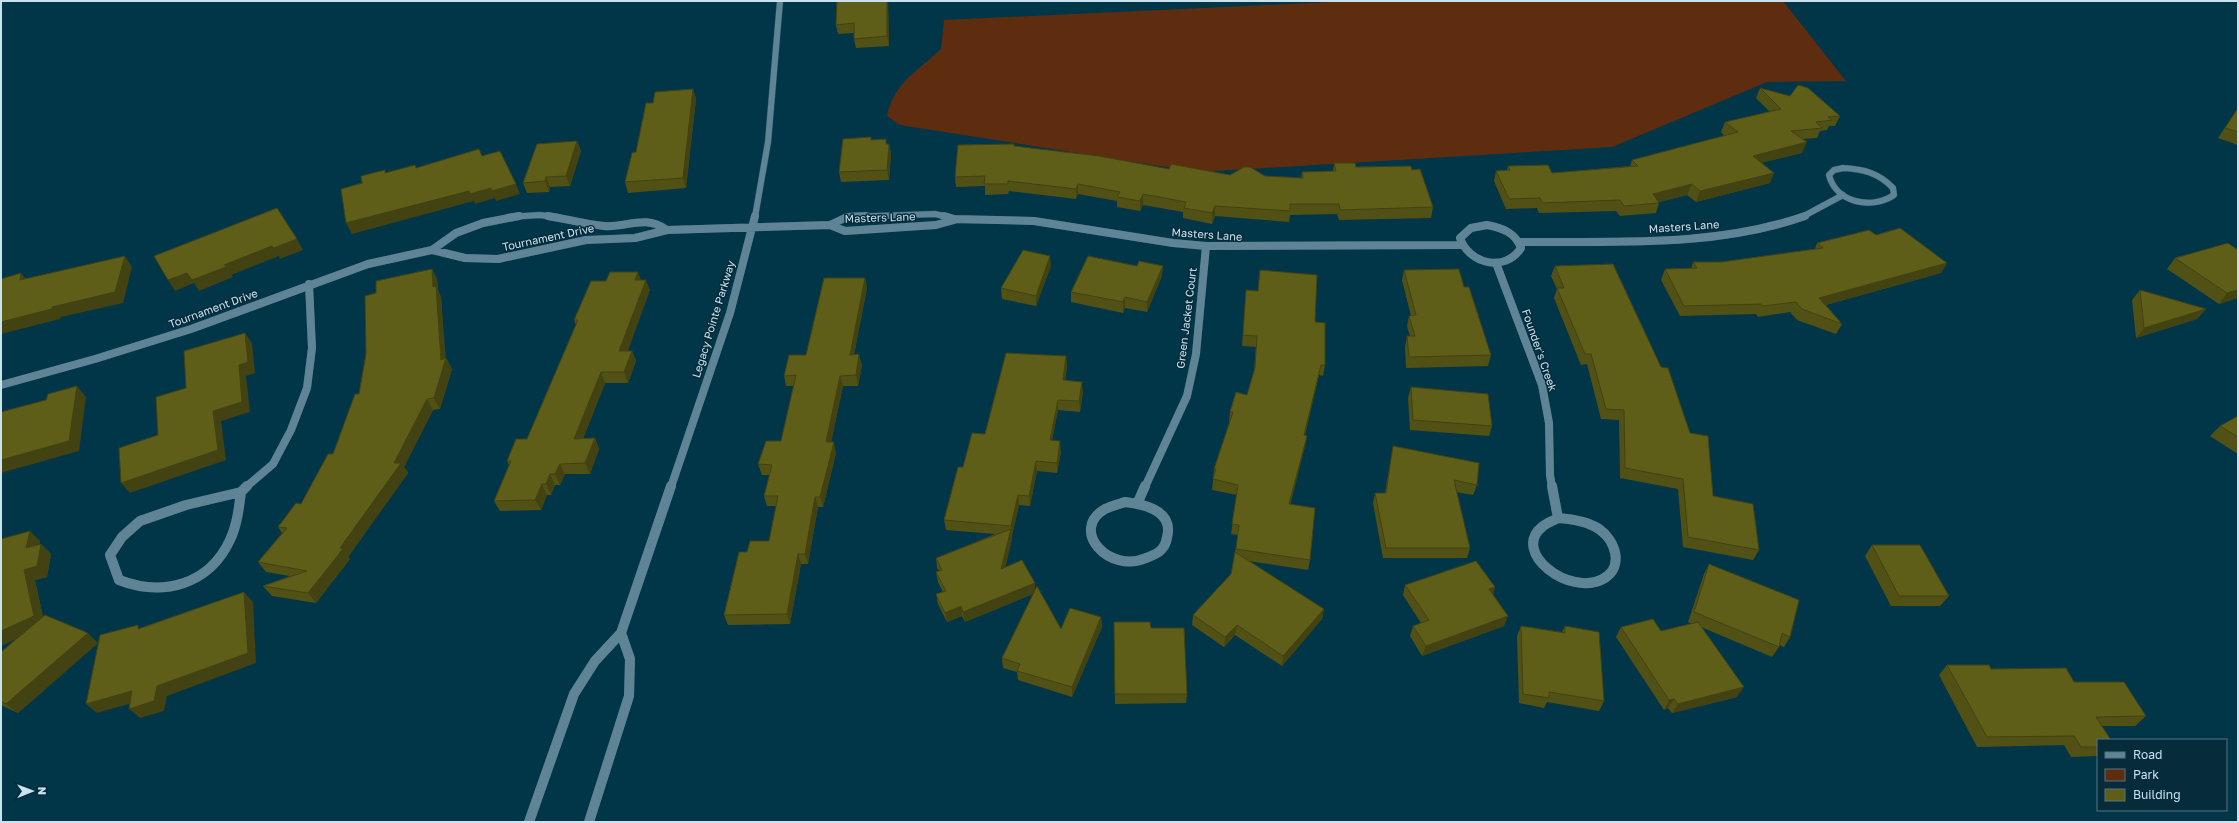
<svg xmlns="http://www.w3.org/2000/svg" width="2239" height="823" font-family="'Golos Text',sans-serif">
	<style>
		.green { fill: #5e2d0f }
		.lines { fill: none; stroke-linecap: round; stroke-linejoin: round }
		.street-far2-casing { stroke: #215263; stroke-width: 7 }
		.street-far1-casing { stroke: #215263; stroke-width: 8 }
		.street-casing { stroke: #215263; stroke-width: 10 }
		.street-far2 { stroke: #5f8496; stroke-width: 6 }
		.street-far1 { stroke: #5f8496; stroke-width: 8 }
		.street { stroke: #5f8496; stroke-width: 10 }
		.wall { fill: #515116 }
		.shaded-wall { fill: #424212 }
		.building { fill: #5e5e19; stroke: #424212 }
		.labels { text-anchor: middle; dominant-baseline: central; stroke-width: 3; stroke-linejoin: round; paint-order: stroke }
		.street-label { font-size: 11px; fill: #cae2ee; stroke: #062b3a }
	</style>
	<rect width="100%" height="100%" fill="#013649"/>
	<!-- green -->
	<path class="green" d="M1354 1H1783L1846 81 1767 82 1612 147 1198 172 900 125 887 116C894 82 918 71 941 49L944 20Z"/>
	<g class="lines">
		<!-- street-far2 casing -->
		<g class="street-far2-casing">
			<path id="street-far2" d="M1843 168C1863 169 1879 173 1893 188L1894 195C1872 210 1836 203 1829 175L1834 170Z
				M508 217 540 215 554 217
				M755 217 768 142 780 1
				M846 217 935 214 948 217
				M1802 217 1843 195"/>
		</g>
		<!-- street-far1 casing -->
		<g class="street-far1-casing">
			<path id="street-far1" d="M548 216C566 219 585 224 604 226 627 228 644 214 667 230
				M944 216 954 219 1034 221 1173 243 1206 246 1461 245
				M830 225 845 231 936 225 954 220
				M1487 225C1502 228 1515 232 1521 248 1505 273 1469 264 1460 238L1471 228Z
				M1519 242C1613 241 1714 248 1805 216
				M432 250 465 258 498 259 586 240 635 238 667 230 830 225 847 217 866 216
				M1496 263 1542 385 1549 423 1550 475 1552 487
				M1 385 95 359 191 329 368 264 432 250 456 233 483 223 519 216
				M246 487 273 464 291 430 307 388 312 348 309 284
				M671 487 730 313 755 216
				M1145 487 1187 396 1196 354 1206 246"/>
		</g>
		<!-- street casing -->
		<g class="street-casing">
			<path id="street" d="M1552 486 1558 518
				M241 492C239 508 237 525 230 540 209 585 163 597 119 580L110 555 122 537 140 521 186 505Z
				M241 492 247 486
				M1125 502C1142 504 1170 510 1168 532 1167 539 1166 545 1162 549 1158 554 1151 556 1146 558 1109 574 1069 530 1105 509 1111 506 1119 504 1125 502Z
				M1138 502 1145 486
				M1558 518C1572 519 1587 521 1599 529 1615 540 1625 567 1603 579 1569 597 1511 552 1542 527 1546 523 1553 521 1558 518Z
				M529 822 574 694 595 661 621 633 671 486
				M589 822 629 696 630 659 621 633"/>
		</g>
		<!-- street-far2 -->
		<use href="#street-far2" class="street-far2"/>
		<!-- street-far1 -->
		<use href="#street-far1" class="street-far1"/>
		<!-- street -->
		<use href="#street" class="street"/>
	</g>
	<!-- wall -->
	<path class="wall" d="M837 1H888L889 46 856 48 854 39V33L838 34 836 25Z
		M1760 88 1840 116 1835 126H1829L1827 130 1820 131 1817 138 1802 139V153L1761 163 1770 183 1696 202 1687 195 1659 202V203L1656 213 1620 216 1616 211 1539 213 1537 208 1506 209 1494 181 1496 171 1507 170 1508 166 1552 173 1630 166 1632 160 1725 136 1721 132 1725 122 1770 112 1756 98Z
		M693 89 696 99 686 188 628 193 625 182 653 103Z
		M2238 108V145L2218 138Z
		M872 140 887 144H889L891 154 889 180 841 182 839 172Z
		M577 141 581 151 570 186 550 187 549 192 527 193 523 183Z
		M1014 146 1169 169 1230 175 1301 178 1302 172 1333 171 1334 163 1356 167 1412 170 1433 207 1431 218 1339 220 1337 214 1290 215 1289 222 1215 216 1212 224 1183 218V212L1143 205 1140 211 1117 207V201L1078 194 1076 199 1009 191 1008 194 985 195V186L956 187 955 177Z
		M1876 235 1947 263 1941 273 1826 305 1842 324 1836 334 1797 320 1790 312 1758 317 1756 314 1680 316 1661 280 1665 269H1691L1693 262H1721L1815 249 1817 243Z
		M2175 258 2238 298 2219 304 2167 269Z
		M1051 266 1036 306 1002 299 1001 288Z
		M1555 266 1690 433 1713 496 1759 550 1753 560 1683 547 1678 489 1620 478 1619 420 1601 419 1587 364 1581 365 1554 298 1557 289 1551 276Z
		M432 269 437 279 438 290 441 297 445 359 446 358 452 369 440 409 433 410 404 467 408 473 348 557 350 559 316 603 272 596 263 586 290 576 266 572 258 562 282 533 278 527 301 504 333 454 359 394 376 293Z
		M1404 270 1464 287 1491 355 1488 366 1406 368 1405 347 1407 336H1410L1407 326 1409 316H1411L1402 280Z
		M1162 276 1147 312 1125 308 1123 313 1071 302V292Z
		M865 278 867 288 854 355 862 365 858 386H843L831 442 836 453 823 507H818L808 564H801L790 624 728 625 724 615 747 552 769 541 776 506H767L764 496 770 475H762L758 464 781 441 794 386H786L784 376 806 355Z
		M641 280 650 290 627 351H632L636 361 628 383H605L583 439 595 438 599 449 590 474H565L560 485H555L551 495H547L541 510 500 511 494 501 509 465 507 461 527 439 576 325 574 320Z
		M1246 290 1315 322 1325 365 1323 376 1319 375 1305 435 1307 436 1305 446 1290 505 1310 560 1308 570 1248 561 1324 609 1322 619 1282 666 1235 635 1224 647 1192 625 1193 615 1231 574 1238 535 1231 534 1237 495 1212 490 1214 469 1230 422H1229L1230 412 1247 395 1254 370 1256 347 1242 346Z
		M2140 290 2206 309 2197 319 2136 338 2132 300Z
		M1066 356 1067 367 1065 381 1083 392 1080 412 1058 410 1052 440 1061 451 1057 473 1037 471 1030 506 1019 505 1012 536H1011L1012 539 1005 567 1035 583V589L1061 629 1101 617 1102 627 1072 697 1018 680 1017 672 1003 668 1002 658 1033 594 965 622 962 616 947 622 938 604 936 594 943 592 938 582 936 572 939 571 937 568 936 558 995 534 946 530 944 520 985 434Z
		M1411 387 1492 426 1489 436 1410 430 1408 398Z
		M2238 416V454L2210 436 2220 426Z
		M1393 446 1477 485 1473 495 1456 492 1470 548 1467 558H1383L1373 503 1375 493H1385L1391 457Z
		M1 539 40 541 39 544H41L51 554 47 577 35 580 43 617 98 643 18 713 1 705V652L17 638 1 646Z
		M1872 545 1949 596 1940 606H1891L1865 556Z
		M1709 564 1790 637 1784 647 1779 645V647L1772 657 1701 627 1737 697 1672 713 1668 708 1664 710 1616 637 1621 627 1661 631 1692 624 1688 622 1704 574Z
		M1405 585 1495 587 1493 595 1504 626 1422 656 1410 636 1413 626 1421 623 1403 595Z
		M1114 622 1151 628 1187 694 1186 703 1115 704Z
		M1521 626 1562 632 1565 626 1604 701 1599 711 1547 702 1544 708 1519 703 1517 636Z
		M1947 665 1991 669 2074 682 2146 716 2135 726H2102L2098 740V756L2071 757 2064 745 1977 747 1939 675Z"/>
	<!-- shaded-wall -->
	<path class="shaded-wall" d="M887 1H888L889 46 887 36Z
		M693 89 696 99 686 188 683 178Z
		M577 141 581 151 570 186 566 176Z
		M1807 142 1802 153 1748 166 1753 156Z
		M889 144 891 154 889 180 887 170Z
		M1774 173 1770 183 1696 202 1700 191Z
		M546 177 550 187 549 192 545 181Z
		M516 184 520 194 496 201 495 198 475 204 474 201 352 234 346 223 469 191Z
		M1078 184V194L1076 199V189Z
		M1692 184 1687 195 1651 204 1653 194Z
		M1143 194V205L1140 211V201Z
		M1215 206V216L1212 224V213Z
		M297 239 303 250 280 259 279 256 231 275 224 265 272 246Z
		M125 256 132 267 123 303 61 317 60 319 1 334V322L52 307Z
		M1050 256 1051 266 1036 306V296Z
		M1947 263 1941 273 1814 308 1819 298Z
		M1163 266 1162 276 1147 312V302Z
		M226 267 233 277 199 291 194 283 175 291 168 280 187 273Z
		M432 269 437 279 438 290 441 297 446 360V358L452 369 440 409 434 398 441 360 433 287Z
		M638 272 642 282 635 280Z
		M21 273 30 284 20 280Z
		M865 278 867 288 852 365 850 355Z
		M646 280 650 290 624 362 619 351Z
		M2238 290V298L2219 304 2227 293Z
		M1125 297V308L1123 313V302Z
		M2206 309 2197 319 2136 338 2144 328Z
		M245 333 252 343 255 373 246 376 250 412 221 421 226 460 130 493 121 483 213 411 239 365Z
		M632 351 636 361 628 383 624 372Z
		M859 354 862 365 858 386 856 375Z
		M1066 356 1067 367 1063 391V380Z
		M1321 365 1319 375 1302 446 1304 435Z
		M601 372 605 383 579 449 574 439Z
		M840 376 843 386 829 453 826 442Z
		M1082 382 1083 392 1080 412 1079 401Z
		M77 386 86 397 79 451 1 473V460Z
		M427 399 433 410 404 467 408 473 348 557 350 559 316 603 308 593 394 463Z
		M1058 400V410L1050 451V440Z
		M1307 436 1305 446 1288 515 1289 504Z
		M595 438 599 449 590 474 585 463Z
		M1060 441 1061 451 1057 473V463Z
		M834 442 836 453 823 507 820 497Z
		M1036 461 1037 471 1030 506 1029 496Z
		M560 464 565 474 560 485 555 474Z
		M550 474 555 485 551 495 546 484Z
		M542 484 547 495 541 510 535 500Z
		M1018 495 1019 505 1012 536 1011 526Z
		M815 497 818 507 808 564 805 554Z
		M1011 529 1012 539 1003 579 1001 569Z
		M30 531 40 541 36 558 26 548Z
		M41 544 51 554 47 577 35 580 45 626 1 646V631L24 570Z
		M798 554 801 564 790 624 787 614Z
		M1035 583V593L965 622 963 612Z
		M1495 587 1492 597 1489 589Z
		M244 592 253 602 256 663 167 696 164 711 140 718 129 709 157 686Z
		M961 606 962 616 947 622 945 613Z
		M1324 609 1322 619 1282 666 1283 656Z
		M1508 616 1504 626 1422 656 1426 646Z
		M1101 617 1102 627 1072 697V687Z
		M1237 625 1235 635 1224 647 1225 637Z
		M88 633 98 643 18 713 6 704Z
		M1744 687 1737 697 1672 713 1678 704Z
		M132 691 143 700 97 713 86 704Z
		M1674 699 1668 708 1664 710 1669 700Z"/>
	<!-- building -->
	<path class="building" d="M837 1H887V36L854 39V23L836 25Z
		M1798 85 1808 88 1840 116 1828 117 1832 120 1816 122 1822 128 1791 131 1807 142 1753 156 1774 173 1700 191 1692 184 1653 194 1659 203 1624 206 1620 200 1542 203 1540 198 1509 199 1496 171 1510 170 1508 166 1548 165 1552 173 1638 166 1632 160 1738 132 1725 122 1781 109 1760 88 1790 96Z
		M693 89 683 178 625 182 632 153 636 152 646 103H653L655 92Z
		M2238 108V132L2225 128Z
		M871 137V140L886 139V144H889L887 170 839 172 843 139Z
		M577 141 566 176 546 177 545 181 523 183 537 144Z
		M1014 144V146L1099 156 1169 169 1171 164 1230 175 1244 167H1250L1265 176 1303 178 1302 172 1336 171 1334 163H1355L1356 167 1411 166 1412 170 1420 169 1433 207 1340 210 1339 204H1290V211L1215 206 1212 213 1184 208 1186 202 1143 194 1140 201 1117 197 1120 192 1078 184 1076 189 1008 181V184H984L985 176 955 177 958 145Z
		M479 149 482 156 500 151 516 184 492 191 491 188 470 194 469 191 346 223 341 189 362 183 361 176 385 170V173L415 165 416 168Z
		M277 208 297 239 274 248 272 246 224 265 226 267 192 280 187 273 168 280 154 256Z
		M1900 228 1947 263 1819 298 1842 324 1802 309 1796 302 1763 306 1761 304 1684 306 1665 269 1697 268 1693 262H1721L1823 248 1817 243 1869 230 1876 235Z
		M2228 243 2238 250V290L2227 293 2175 258Z
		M1023 250 1050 256 1036 296 1001 288Z
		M125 256 115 292 52 307V309L1 322V279L21 273 20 280Z
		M1088 256 1137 266 1139 261 1163 266 1147 302 1125 297 1123 302 1071 292Z
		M1613 264 1661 367 1668 368 1690 433 1708 436 1713 496 1753 504 1759 550 1688 537 1683 479 1625 468 1624 410 1606 409 1591 354H1585L1557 288H1564L1555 266Z
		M432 269 433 287 436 286 441 360 446 358 434 398 427 399 394 463H401L340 548 343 549 308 593 263 586 307 571 258 562 287 528 278 527 296 503 301 504 328 454H333L355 394H359L366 354 365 296 376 293V281Z
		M1459 269 1464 287H1469L1491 355 1409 357 1407 336H1415L1409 316 1416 315 1404 270Z
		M1260 270 1317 275 1315 322 1325 323V365H1321L1304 435 1307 436 1289 504 1315 508 1310 560 1236 549 1239 525 1232 524 1238 485 1213 479 1216 469H1214L1233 412H1230L1236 392 1247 395 1255 368 1257 336 1243 335 1246 290 1258 291Z
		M610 272H638L635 280H646L619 351H632L624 372H601L574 439 595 438 585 463 560 464 555 474H550L546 484H542L535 500 494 501 511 461H507L516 439H527L578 320H574L591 281H606Z
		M824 278H865L850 355 859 354 856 375 840 376 826 442H834L820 497H815L805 554H798L787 614 724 615 739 552H747L750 541H769L778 496H764L772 465 758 464 766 441H781L796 375 784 376 789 355H806Z
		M2140 290 2206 309 2144 328Z
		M245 333 248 362 239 365 242 402 213 411 218 450 121 483 119 448 158 435 156 397 186 388 184 351Z
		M1006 353 1066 356 1063 380 1082 382 1079 401 1058 400 1050 440 1060 441 1057 463 1036 461 1029 496 1018 495 1011 526 944 520 958 467H963L972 433 985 434Z
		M77 386 69 441 1 460V412L46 400 48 394Z
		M1411 387 1488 394 1492 426 1413 420Z
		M2238 416V437L2220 426Z
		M1393 446 1479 463 1477 485 1454 480 1470 548H1386L1375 493H1386Z
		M1011 529 1001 569 1022 560 1035 583 963 612 961 606 945 613 936 594 946 591 936 572 942 570 936 558Z
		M30 531 26 548 41 544 37 566 24 570 34 616 1 631V539Z
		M1872 545H1920L1949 596H1899Z
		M1235 552 1324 609 1283 656 1237 625 1225 637 1193 615 1231 574Z
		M1476 561 1495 587 1489 589 1508 616 1426 646 1413 626 1429 620 1405 585Z
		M1709 564 1799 600 1790 637 1782 633 1779 647 1694 612Z
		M1037 586 1061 629 1070 608 1101 617 1072 687 1017 671 1020 664 1002 658Z
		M244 592 248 653 157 686 154 701 129 709 132 691 86 704 100 635 138 625V629Z
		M45 615 88 633 6 704 1 701V652Z
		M1653 619 1661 631 1698 622 1744 687 1678 704 1674 699 1669 700 1621 627Z
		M1114 622H1150L1151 628H1184L1187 694H1115Z
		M1521 626 1565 633V626L1599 632 1604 701 1549 692V698L1523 694Z
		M1947 665H1989L1991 669 2066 668 2074 682H2124L2146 716 2096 717 2111 740H2098V747H2081L2074 736 1987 737Z"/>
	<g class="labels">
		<!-- street labels -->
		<g class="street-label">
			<text transform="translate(880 217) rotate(-2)">Masters Lane</text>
			<text transform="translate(1684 226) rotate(-4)">Masters Lane</text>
			<text transform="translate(1207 234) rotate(4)">Masters Lane</text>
			<text transform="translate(548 237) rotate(-12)">Tournament Drive</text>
			<text transform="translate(213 308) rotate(-20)">Tournament Drive</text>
			<text transform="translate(1186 318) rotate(-83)">Green Jacket Court</text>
			<text transform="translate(713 319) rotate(-73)">Legacy Pointe Parkway</text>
			<text transform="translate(1540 350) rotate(71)">Founder's Creek</text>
		</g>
	</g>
	<!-- border -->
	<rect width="2239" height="823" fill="none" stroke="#cae2ee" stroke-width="4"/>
	<!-- legend -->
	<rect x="2097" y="739" width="130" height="72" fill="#062b3a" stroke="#547482"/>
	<rect x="2105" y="752" width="20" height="6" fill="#5f8496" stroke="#547482"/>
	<text x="2133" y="759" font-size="12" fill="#cae2ee">Road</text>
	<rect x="2105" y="769" width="20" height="12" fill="#5e2d0f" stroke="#547482"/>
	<text x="2133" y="779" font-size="12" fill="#cae2ee">Park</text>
	<rect x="2105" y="789" width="20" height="12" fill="#5e5e19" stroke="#547482"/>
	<text x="2133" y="799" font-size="12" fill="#cae2ee">Building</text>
	<!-- north arrow -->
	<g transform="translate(32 791) rotate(89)" stroke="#062b3a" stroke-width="3" paint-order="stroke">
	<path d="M0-3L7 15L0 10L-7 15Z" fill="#cae2ee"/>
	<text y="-6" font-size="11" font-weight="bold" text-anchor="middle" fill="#cae2ee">N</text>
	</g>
</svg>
